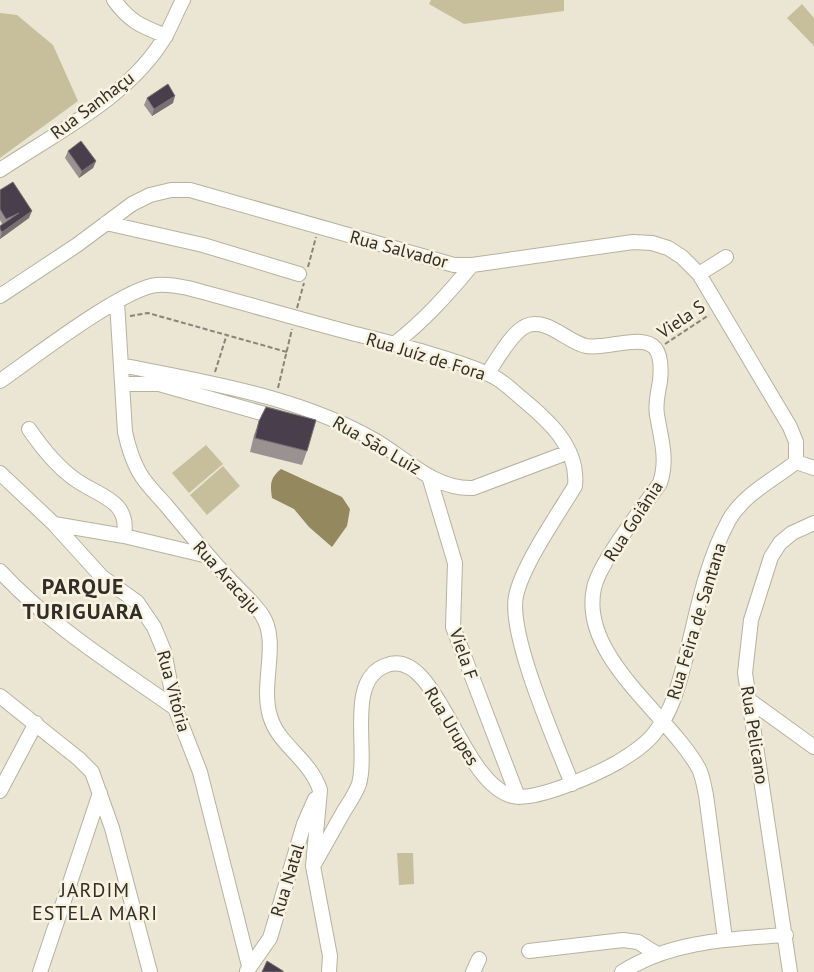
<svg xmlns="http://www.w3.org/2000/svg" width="814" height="972" font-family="'PT Sans',sans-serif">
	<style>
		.green { fill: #c7be9b }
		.water { fill: #94895e }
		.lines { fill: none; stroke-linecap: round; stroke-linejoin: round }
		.minor-casing { stroke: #b6b2a0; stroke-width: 16 }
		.path { stroke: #888478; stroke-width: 2; stroke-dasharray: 5 2.5; stroke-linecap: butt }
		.minor { stroke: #fff; stroke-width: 14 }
		.wall { fill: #9a9290 }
		.shaded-wall { fill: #797074 }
		.building { fill: #483e4c; stroke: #797074 }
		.labels { text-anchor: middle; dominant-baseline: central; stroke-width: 5; stroke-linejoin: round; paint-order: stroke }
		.street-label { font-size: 18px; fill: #302e27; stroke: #f8f3e0 }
		.quarter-label { font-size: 20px; letter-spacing: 1px; fill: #302e27; stroke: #f8f3e0 }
		.district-label { font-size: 22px; font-weight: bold; letter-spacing: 1px; fill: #302e27; stroke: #f8f3e0 }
	</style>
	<rect width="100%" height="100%" fill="#ebe6d3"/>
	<!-- green -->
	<path class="green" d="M431 0H564V11L464 24 429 4Z
		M802 4 814 18V46L787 18Z
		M0 13 17 15 53 45 78 101 0 158Z
		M206 445 223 464 189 493 172 473Z
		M223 466 240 486 207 515 190 495Z
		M397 853H413L414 884 399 885Z"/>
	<!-- water -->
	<path class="water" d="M281 469 342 497 350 509 347 526 332 547 309 527 294 509 272 498C270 484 270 478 281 469Z"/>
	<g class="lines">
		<!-- minor casing -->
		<g class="minor-casing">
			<path id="minor" d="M114 0C130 22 141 26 166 36
				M0 170C57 132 131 96 166 35 172 24 177 11 183 0
				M106 223 203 245 299 274
				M699 274 726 257
				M0 296 77 245 132 204 150 195 171 190H190L454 265H472L633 242 652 243 668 248 682 257 699 274 790 427 796 442V462
				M117 302 125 432C128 446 132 459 139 472 145 483 156 494 165 504 187 530 208 557 232 582 242 593 254 603 262 615 280 642 260 683 270 716 278 745 310 759 320 790L313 866 330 956 329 972
				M394 344C424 321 448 294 472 265
				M121 365C207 383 299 396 376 441 406 459 436 490 473 488L569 452
				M488 373C496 361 512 332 526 326 547 317 567 342 586 346 606 350 642 333 655 348 662 356 661 371 660 381 658 393 655 404 657 415 661 439 668 459 660 483 643 508 600 561 594 588 579 657 670 715 699 769 703 777 704 787 706 795L725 939
				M0 381C32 359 123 288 157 285 167 284 178 286 188 288 241 302 295 318 348 332 393 344 443 355 486 373 499 378 510 388 520 397 548 420 579 447 575 486 558 514 522 566 516 596 508 635 556 743 572 784
				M122 384H159L279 418
				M29 429C42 448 57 467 76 480 100 497 130 500 124 536
				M796 462 814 468
				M0 473 54 524 102 577 137 602 154 627 164 651 175 708 200 772 249 966
				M429 476 455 563 453 627 518 797
				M54 524 124 536 208 556
				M0 571C51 626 114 665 175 708
				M0 696 79 759 92 772 112 828 150 972
				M749 700 814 747
				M0 791 36 723
				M313 866C323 848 334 829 344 811 349 803 356 793 359 784 369 750 345 679 387 665 437 647 460 782 512 796 535 802 597 774 618 762 631 754 647 744 656 731 673 710 679 683 686 657 697 611 706 562 729 520 743 495 773 480 796 462
				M529 951 623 940 638 942 657 954
				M247 971 270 938 304 824 315 799
				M40 972 100 793
				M473 972 479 959
				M622 972C671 941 730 939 786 935
				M790 972 745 673 751 620 771 557 780 543 792 533 814 523"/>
		</g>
		<!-- path -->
		<path class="path" d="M308 267 316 237
			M297 308 304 283
			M130 316 148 313 287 352
			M665 344 709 315
			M215 372 227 334
			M278 388 292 329"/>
		<!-- minor -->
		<use href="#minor" class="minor"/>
	</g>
	<!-- wall -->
	<path class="wall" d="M147 98 173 103 152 116 144 105Z
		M68 151 96 161 93 168 79 178 65 158Z
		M0 190 29 218 0 239V226L2 224 0 220Z
		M259 421 307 451 302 465 250 452 254 435Z"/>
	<!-- shaded-wall -->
	<path class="shaded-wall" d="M175 96 173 103 152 116 154 109Z
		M96 161 93 168 79 178 82 171Z
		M32 211 29 218 0 239 2 232Z"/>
	<!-- building -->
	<path class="building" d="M168 84 175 96 154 109 147 98Z
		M81 141 96 161 82 171 68 151Z
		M13 182 32 211 2 232 0 229V226L19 213 6 219 0 209V190Z
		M266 407 316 420 307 451 255 438 259 421Z
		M267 961 283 971V972H262Z"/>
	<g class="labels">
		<!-- street labels -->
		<g class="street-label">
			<text transform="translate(92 105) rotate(-37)">Rua Sanhaçu</text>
			<text transform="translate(399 249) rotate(15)">Rua Salvador</text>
			<text transform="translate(681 319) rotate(-34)">Viela S</text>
			<text transform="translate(426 356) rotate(17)">Rua Juíz de Fora</text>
			<text transform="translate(377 445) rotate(30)">Rua São Luiz</text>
			<text transform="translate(633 521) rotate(-57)">Rua Goiânia</text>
			<text transform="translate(227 577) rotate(48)">Rua Aracaju</text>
			<text transform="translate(696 621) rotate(-73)">Rua Feira de Santana</text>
			<text transform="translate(464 654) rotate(71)">Viela F</text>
			<text transform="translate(174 691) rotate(75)">Rua Vitória</text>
			<text transform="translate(452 726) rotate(59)">Rua Urupes</text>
			<text transform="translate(755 735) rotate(81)">Rua Pelicano</text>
			<text transform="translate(287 880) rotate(-73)">Rua Natal</text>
		</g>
		<!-- quarter labels -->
		<g class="quarter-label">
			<text x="95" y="890">JARDIM<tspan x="95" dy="23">ESTELA MARI</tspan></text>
		</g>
		<!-- district labels -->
		<g class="district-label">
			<text x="83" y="586">PARQUE<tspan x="83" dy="25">TURIGUARA</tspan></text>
		</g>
	</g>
</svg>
